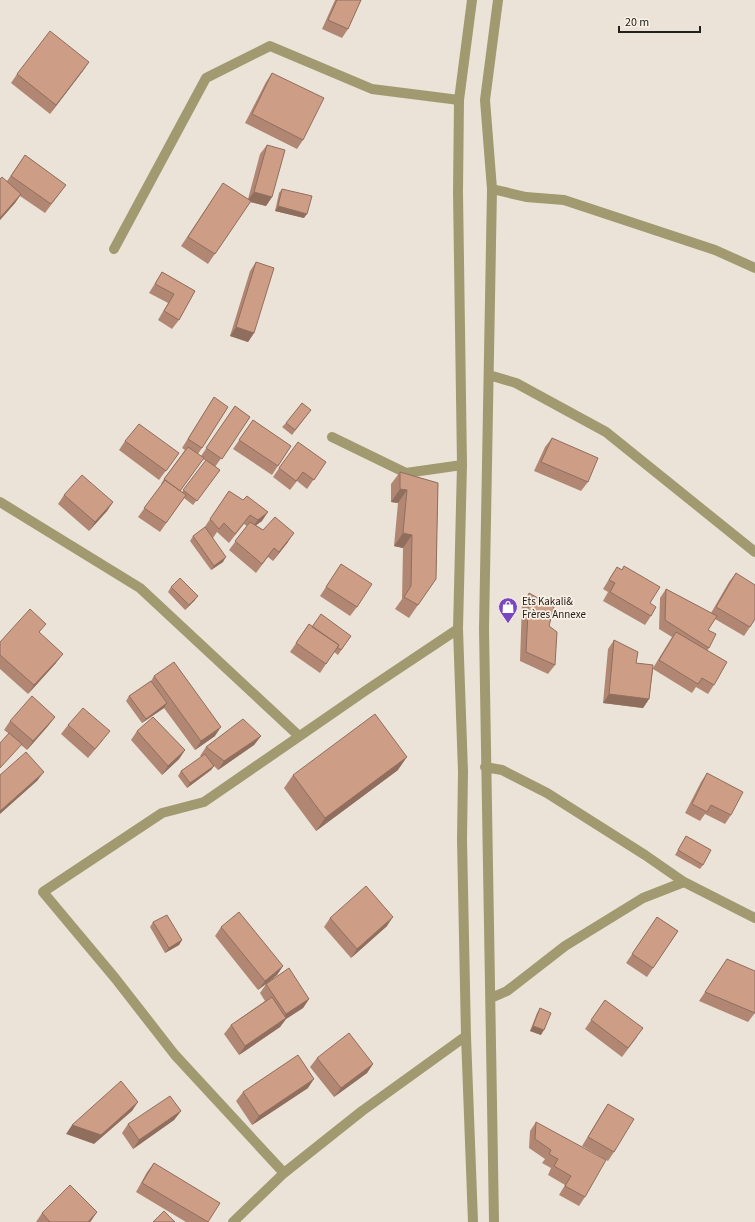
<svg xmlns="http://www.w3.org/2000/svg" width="755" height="1222" font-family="'Source Sans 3',sans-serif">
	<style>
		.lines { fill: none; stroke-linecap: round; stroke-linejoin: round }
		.minor { stroke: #a19a71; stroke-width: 10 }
		.wall { fill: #b18773; fill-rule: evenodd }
		.shaded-wall { fill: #906e5e }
		.building { fill: #ce9d86; stroke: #906e5e }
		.labels { text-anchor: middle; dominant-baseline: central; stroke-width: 3.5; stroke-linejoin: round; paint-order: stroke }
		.poi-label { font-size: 11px; fill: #24211d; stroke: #f9f0e5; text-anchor: start }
	</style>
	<rect width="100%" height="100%" fill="#ece3d8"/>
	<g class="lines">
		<!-- minor -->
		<path class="minor" d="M472 0 459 100 458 192 462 465 458 629 463 772 462 839 466 1036 473 1222
			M492 189 526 197 564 200 715 250 755 268
			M114 249 206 78 270 46 372 89 459 100
			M489 375 516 383 606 432 755 552
			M332 437 406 473 462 465
			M0 502 140 588 299 736
			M485 767 502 770 547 793 645 855 684 882 755 918
			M491 998 507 991 565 946 643 898 684 882
			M284 1173 175 1055 115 978 43 892 162 813 204 802 365 691 458 629
			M233 1222 284 1173 362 1111 466 1036
			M494 1222 484 629 492 189 485 100 498 0"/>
	</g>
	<!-- wall -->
	<path class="wall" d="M335 0H361L348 29 342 38 322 29Z
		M89 62 50 114 11 83 17 74Z
		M272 73 303 140 297 149 245 123 266 82Z
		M267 145 272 197 266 206 250 202 208 264 181 246 217 192 248 199 260 154Z
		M25 155 66 185 45 213 20 196 15 203 0 220V179L7 181Z
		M282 189 304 218 275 211 279 193Z
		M256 262 254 333 248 342 230 336 250 271Z
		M162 272 195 291 179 320 172 329 158 320 168 303 149 293Z
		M214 397 202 448 198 454 201 456 235 406 250 417 215 467 220 470 193 505 184 498 160 532 138 517 162 484H161L164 479 185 450 182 448ZM203 459 206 461 182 492 180 491Z
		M311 410 292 435 282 427 286 423Z
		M253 420 291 446 272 475 233 449Z
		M552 438 588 482 581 491 534 471 545 447Z
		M125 441 179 453 159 480 119 450Z
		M326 462 307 489 297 481 290 490 273 477 279 468Z
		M400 472 438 483 436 579 409 618 395 609 402 599 403 548 394 546 398 503 391 502V484Z
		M229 491 262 521 256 525 263 530 288 542 273 561 268 557 256 573 229 550 247 526 244 524 229 543 217 532 213 538 223 562 211 570 190 541 193 536 204 528Z
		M64 495 113 502 107 511 89 531 58 504Z
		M341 564 357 607 350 616 320 596Z
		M624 566 650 603 651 616 645 625 603 601 608 592 603 589 611 576 617 567 622 570Z
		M736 573 750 627 744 636 715 619 708 630 709 648 707 651 714 685 708 694 696 687 692 693 653 669 649 699 643 708 603 703 608 649 614 640 636 663 653 668 672 637 659 629 660 598 666 589 711 613 729 582Z
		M171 587 195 600 185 610 168 592Z
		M529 593 549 626 555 665 548 674 520 661 522 602Z
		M309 624 312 627 351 636 338 655 334 652 320 673 290 652Z
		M40 633 56 663 28 694 0 669V642Z
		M154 676 215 736 195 750 164 708 142 723 126 701 129 696 151 681Z
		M55 717 48 726 27 750 21 745 18 748 8 733 4 730 10 721Z
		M68 725 103 740 88 758 61 734Z
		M137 731 185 750 179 759 162 775 131 740Z
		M261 736 254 745 218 770 214 766 211 770 187 788 178 776 181 771 202 757 200 756 206 747Z
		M398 770 316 831 284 788 293 775Z
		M707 773 731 815 725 824 705 814 700 821 685 813 701 782Z
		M686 836 703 865 700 869 675 855Z
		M657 917 678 931 647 977 626 963Z
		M330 918 387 926 351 958 324 927Z
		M153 922 182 940 179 945 165 953 150 927Z
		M221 927 283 966 277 975 268 983 309 999 303 1008 286 1019 280 1027 239 1055 224 1034 231 1025 265 1001 260 993 266 984 258 990 215 936Z
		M727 959 755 1013 748 1022 699 1001Z
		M605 1000 637 1037 622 1057 585 1029Z
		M540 1008 541 1035 530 1031 537 1013Z
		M317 1058 373 1064 367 1073 334 1097 310 1067Z
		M308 1088 252 1125 236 1101 243 1092Z
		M608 1104 614 1152 608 1161 582 1146 602 1113Z
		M181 1111 174 1120 133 1149 122 1133 128 1124Z
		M536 1122 585 1197 579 1206 559 1195 565 1185 548 1175 551 1168 542 1163 545 1159 529 1148 530 1131Z
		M154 1163 208 1222H186L136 1192 147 1172Z
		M97 1212 90 1222H36L42 1213Z"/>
	<!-- shaded-wall -->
	<path class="shaded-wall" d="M89 62 83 71 50 114 56 105Z
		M254 192 272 197 266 206 247 201Z
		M21 194 15 203 0 220V218Z
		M278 206 307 214 304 218 275 211Z
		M236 327 254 333 248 342 230 336Z
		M400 489 407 490 398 503 391 502Z
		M113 502 107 511 89 531 95 522Z
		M268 512 262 521 251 529 258 520Z
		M294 533 288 542 273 561 279 552Z
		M403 533 412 535 403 548 394 546Z
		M226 557 223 562 211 570 214 566Z
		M198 596 195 600 185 610 189 605Z
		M63 654 56 663 28 694 34 685Z
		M609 694 649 699 643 708 603 703Z
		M167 703 164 708 142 723 146 719Z
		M55 717 48 726 27 750 33 741Z
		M221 727 215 736 195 750 201 741Z
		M261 736 254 745 218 770 224 761Z
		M185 750 179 759 162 775 168 766Z
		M407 757 398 770 316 831 325 818Z
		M214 766 211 770 187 788 190 783Z
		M44 772 37 781 0 814V811Z
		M393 917 387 926 351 958 357 949Z
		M182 940 179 945 165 953 169 948Z
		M283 966 277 975 258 990 265 981Z
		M309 999 303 1008 286 1019 280 1027 239 1055 245 1046 280 1022 286 1014Z
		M533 1026 544 1030 541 1035 530 1031Z
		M373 1064 367 1073 334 1097 341 1088Z
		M314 1079 308 1088 252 1125 259 1116Z
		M138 1102 132 1111 94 1144 66 1134 72 1125Z
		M181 1111 174 1120 133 1149 139 1140Z
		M97 1212 91 1221 90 1222H88Z"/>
	<!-- building -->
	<path class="building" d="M337 0H361L348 29 328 20Z
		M50 31 89 62 56 105 17 74Z
		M272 73 324 98 303 140 252 114Z
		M267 145 285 150 272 197 254 192Z
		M25 155 66 185 51 204 11 176Z
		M2 177 21 194 0 218V179Z
		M223 183 251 201 215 254 188 237Z
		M282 189 312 196 307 214 278 206Z
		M256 262 274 268 254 333 236 327Z
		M162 272 195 291 179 320 164 311 174 294 155 284Z
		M214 397 228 407 202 448 188 439Z
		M302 403 311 410 295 430 286 423Z
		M235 406 250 417 222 459 206 448Z
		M253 420 291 446 278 466 239 440Z
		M139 424 179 453 166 471 125 441Z
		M552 438 598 458 588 482 541 462Z
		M298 442 326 462 314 480 303 472 296 481 279 468Z
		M188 447 204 458 180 491 164 479Z
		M206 460 220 470 197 501 183 490Z
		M400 472 438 483 436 579 418 605 404 597 411 586 412 535 403 533 407 490 400 489Z
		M82 475 113 502 95 522 64 495Z
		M165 480 186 495 166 523 144 508Z
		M229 491 243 500 247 496 268 512 258 520 250 515 235 534 224 523 219 529 210 519Z
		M275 517 294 533 279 552 274 548 262 564 235 541 250 522 263 530Z
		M205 527 226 557 214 566 193 536Z
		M341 564 372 584 357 607 326 587Z
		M624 566 660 587 650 603 656 607 651 616 610 592 615 583 609 580 617 567 622 570Z
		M736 573 755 585V619L750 627 716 607Z
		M180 578 198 596 189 605 171 587Z
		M666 589 717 616 708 630 716 634 709 648 665 620Z
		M529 593 554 607 549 626 557 632 555 665 526 652Z
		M30 609 46 624 39 632 63 654 34 685 0 655V642Z
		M321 614 351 636 341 650 337 647 339 645 312 627Z
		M309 624 339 645 326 664 296 643Z
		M676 632 727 662 714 685 702 678 698 684 659 660Z
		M614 640 638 652 636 663 653 665 649 699 609 694Z
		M174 662 221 727 201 741 154 676Z
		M151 681 167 703 146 719 129 696Z
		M32 696 55 717 33 741 10 721Z
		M83 708 110 731 95 749 68 725Z
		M375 714 407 757 325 818 293 775Z
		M153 717 185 750 168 766 137 731Z
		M243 719 261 736 224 761 206 747Z
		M9 733 22 744 0 768V743Z
		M26 752 44 772 0 811V775Z
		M205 754 214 766 190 783 181 771Z
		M707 773 743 792 731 815 711 805 707 812 692 804Z
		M686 836 711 850 703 865 678 850Z
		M366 886 393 917 357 949 330 918Z
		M239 912 283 966 265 981 221 927Z
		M167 915 182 940 169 948 153 922Z
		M657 917 678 931 653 968 632 954Z
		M727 959 755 971V1013L705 992Z
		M289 968 309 999 286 1014 266 984Z
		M272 997 286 1018 245 1046 231 1025Z
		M605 1000 643 1028 628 1048 591 1020Z
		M540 1008 551 1013 544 1030 533 1026Z
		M349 1033 373 1064 341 1088 317 1058Z
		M298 1055 314 1079 259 1116 243 1092Z
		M121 1081 138 1102 101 1135 72 1125Z
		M170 1096 181 1111 139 1140 128 1124Z
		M608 1104 634 1119 614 1152 588 1137Z
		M536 1122 606 1160 585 1197 565 1186 571 1176 554 1166 558 1159 549 1154 551 1150 535 1139Z
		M154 1163 220 1203 208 1222 142 1183Z
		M70 1185 97 1212 88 1222H50L42 1213Z
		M164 1211 175 1222H153Z"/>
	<!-- icons -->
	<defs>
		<g id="shop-pin" transform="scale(1)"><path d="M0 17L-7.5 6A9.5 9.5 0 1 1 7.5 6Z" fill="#7947bf" stroke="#f9f0e5"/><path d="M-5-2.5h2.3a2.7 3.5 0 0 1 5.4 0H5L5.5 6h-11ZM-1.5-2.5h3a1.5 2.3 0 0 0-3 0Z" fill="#fff"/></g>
	</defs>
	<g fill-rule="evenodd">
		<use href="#shop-pin" x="508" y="607"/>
	</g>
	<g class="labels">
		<!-- poi labels -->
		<g class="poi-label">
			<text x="522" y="601">Ets Kakali&amp;<tspan x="522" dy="13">Frères Annexe</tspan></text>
		</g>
	</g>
	<!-- scale -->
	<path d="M619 26v6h81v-6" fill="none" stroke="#24211d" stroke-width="2"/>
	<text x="625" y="26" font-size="12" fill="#24211d" stroke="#f9f0e5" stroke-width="3" paint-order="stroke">20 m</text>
</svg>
